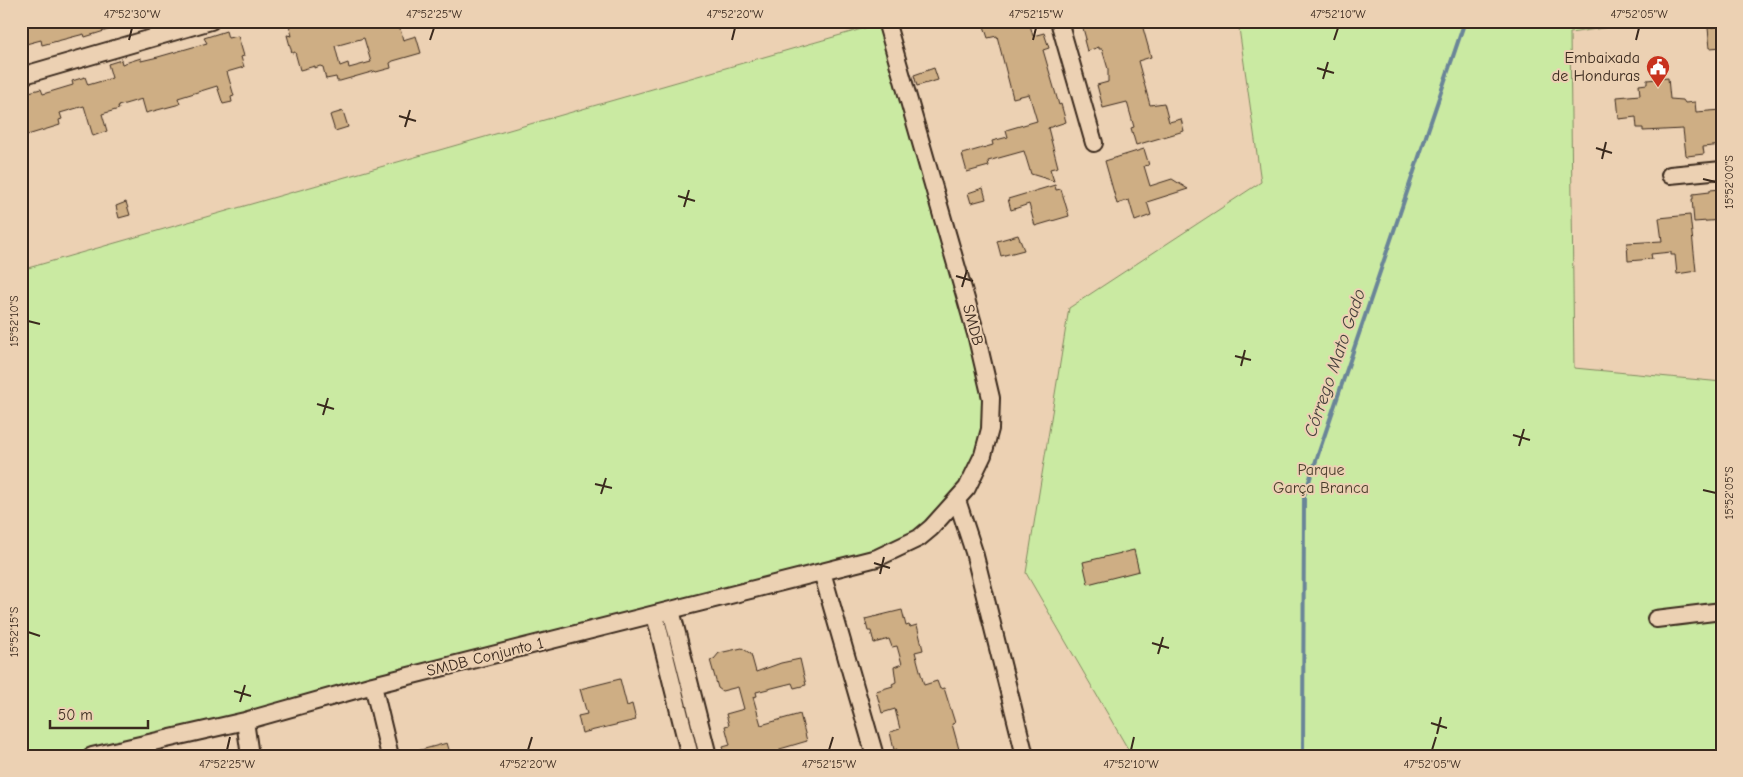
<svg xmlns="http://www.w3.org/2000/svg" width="1743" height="777" font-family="'Comic Neue',sans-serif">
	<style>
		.green { fill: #caeaa2; stroke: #828a60 }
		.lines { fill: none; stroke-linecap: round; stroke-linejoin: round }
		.stream { stroke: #6a8598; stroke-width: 4 }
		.building { fill: #ceae84; stroke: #3b2a1e; fill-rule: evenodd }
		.minor-casing { stroke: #3b2a1e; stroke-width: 20 }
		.minor { stroke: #ecd1b3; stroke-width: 16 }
		.ticks { fill: none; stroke: #3b2a1e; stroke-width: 2 }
		.labels { text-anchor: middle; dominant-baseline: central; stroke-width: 4; stroke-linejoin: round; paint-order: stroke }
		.poi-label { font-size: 16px; fill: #3b2a1e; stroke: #ecd1b3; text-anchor: end }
		.street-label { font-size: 16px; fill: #3b2a1e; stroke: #ecd1b3 }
		.park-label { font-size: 16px; fill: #493d2b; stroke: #ecd1b3 }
		.water-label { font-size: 18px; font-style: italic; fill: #47413c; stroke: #ecd1b3 }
		.neatline { fill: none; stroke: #3b2a1e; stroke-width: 2 }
		.ticks-label { font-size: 12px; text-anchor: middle; fill: #3b2a1e }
	</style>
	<rect width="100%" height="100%" fill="#ecd1b3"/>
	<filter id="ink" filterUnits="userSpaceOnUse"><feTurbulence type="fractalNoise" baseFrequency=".02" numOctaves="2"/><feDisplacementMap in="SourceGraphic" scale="10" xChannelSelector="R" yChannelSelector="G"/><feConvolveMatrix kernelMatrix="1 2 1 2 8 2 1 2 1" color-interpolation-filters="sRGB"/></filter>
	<g filter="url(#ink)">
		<!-- green -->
		<path class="green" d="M1238 21H1649L1570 33 1574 368 1722 382V756H1132L1026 573 1069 308 1261 182Z
			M886 22 991 398 983 455 931 528 877 558 102 756H21V270Z"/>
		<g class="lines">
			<!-- stream -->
			<path class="stream" d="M1303 756 1304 496 1465 21"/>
		</g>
		<!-- building -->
		<path class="building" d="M21 21H127V24L85 37 84 34 42 45 41 40 26 44 25 41 21 43Z
			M288 21H398L403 40 416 36 421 53 393 61 390 63 391 68 376 72 375 71 340 81H337L336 77 326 79 323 67 320 66 315 68V66L300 70 295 52 292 53 287 35 292 36ZM364 38 371 62 349 68 348 63 340 66 335 46Z
			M1000 21H1029L1033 36 1044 33 1049 48 1043 50 1059 105 1061 104 1066 122 1048 128 1058 167 1050 169 1054 181 1031 174 1024 151 988 161 989 166 967 172 962 154 993 145 992 141 1008 137 1006 130 1037 121 1029 94 1013 98 997 36 988 38 984 26Z
			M1081 21H1141L1151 57 1138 61 1150 105 1164 103 1169 122 1181 119 1184 131 1136 145 1131 128 1134 127 1127 102 1103 108 1097 85 1108 82V69L1102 49H1099V47L1087 51 1084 40 1086 39Z
			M1722 26V47L1710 48 1708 28Z
			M226 31 228 38 238 36 244 56 241 57 244 67 227 72 234 96 231 97 232 102 223 104 217 86 178 98 180 104 146 113 142 99 118 106 119 109 102 114 107 131 93 136 84 106 60 113 62 119 59 120 60 125 21 137V94L41 89 43 94 73 85 72 81 85 77 88 85 112 78 108 64 121 60 122 64 141 58V61L158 57 207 43 204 38Z
			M934 68 938 80 917 86 914 75Z
			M1668 78 1670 99 1683 100 1685 103 1695 102 1696 112 1722 110V145L1703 147 1704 154 1687 156 1686 155 1683 129 1643 131V128H1637L1636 117 1619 119 1617 97 1640 95 1639 85 1647 84V80Z
			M343 111 348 127 335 131 330 115Z
			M1144 149 1149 165 1144 166 1150 186 1172 179 1188 189 1147 202 1151 215 1135 221 1129 200 1117 204 1105 161Z
			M1055 185 1056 190 1061 189 1069 216 1035 226 1029 204 1011 210 1008 199Z
			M983 188 986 199 971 203 968 193Z
			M1722 189V220L1694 222 1692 199H1693V194L1710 192V190Z
			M126 202 130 215 119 218 116 206Z
			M1690 215 1696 271 1677 274 1675 255H1671V252L1651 254 1652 259 1628 261 1627 243 1662 241 1659 218Z
			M1018 235 1024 250 1001 256 997 241Z
			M1134 550 1139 571 1088 584 1083 562Z
			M902 610 906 626 909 625 910 627 917 625 923 650 915 652 924 685 937 681 940 689 944 688 955 723 952 724 960 753 949 756H899L897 749 894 750 890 732 900 729 895 709 882 713 876 691 893 686 892 684 896 682 894 667 902 664 897 646 892 647 889 639 874 643 871 631H868L865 619Z
			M742 648 751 654 756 672 781 663 800 659 806 685 794 688 792 683 756 692 757 696 753 697 761 725 800 714 807 741 780 749 782 756H726L723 747 730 745 725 726 729 725 726 714 744 709 738 687 722 691 718 688 710 660 714 659 719 653Z
			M620 679 627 706 632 704 636 720 582 733 578 716 587 714 580 689Z
			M447 743 451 756H413V752Z"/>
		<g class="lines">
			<!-- minor casing -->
			<g class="minor-casing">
				<path id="minor" d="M1059 21 1094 143
					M21 76 211 21
					M1670 175 1722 170
					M957 500 974 552 1025 756
					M822 572 875 756
					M671 610 708 756
					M655 615 690 756
					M1656 619 1722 611
					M373 685 390 756
					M245 721 250 756
					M92 756 245 721 373 685 877 558 919 538 931 528 967 488 983 455 990 429 991 398 976 334 886 21"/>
			</g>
			<!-- minor -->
			<use href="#minor" class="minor"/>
		</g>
	</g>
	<!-- ticks -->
	<path class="ticks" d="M129 40 132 28M430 40 434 28M732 40 735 28M1033 40 1036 28M1334 40 1338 28M1636 40 1639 28M1317 68 1334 73M1323 79 1328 62M399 116 416 121M405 127 410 110M1596 148 1612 153M1602 159 1606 142M1703 179 1716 182M678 196 695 201M684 207 689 190M956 276 973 281M962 287 967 270M28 321 40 324M1235 356 1251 360M1241 366 1245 350M317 404 334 409M323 415 328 398M1513 435 1530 440M1519 446 1524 429M595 484 612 488M1703 490 1716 493M601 494 606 478M874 563 890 568M880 574 884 557M28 632 40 636M1152 643 1169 648M1158 654 1163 637M234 691 251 696M240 702 245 685M1431 723 1447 728M1437 734 1441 717M227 750 230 737M528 750 532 737M829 750 833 737M1131 750 1134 737M1432 750 1436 737"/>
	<!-- icons -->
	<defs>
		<g id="civic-pin" transform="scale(1.25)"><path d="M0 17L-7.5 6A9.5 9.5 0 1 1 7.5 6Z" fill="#c8321e" stroke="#ecd1b3"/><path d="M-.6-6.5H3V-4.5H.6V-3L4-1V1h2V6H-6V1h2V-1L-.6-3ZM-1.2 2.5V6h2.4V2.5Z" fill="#fff"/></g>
	</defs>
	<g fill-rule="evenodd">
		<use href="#civic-pin" x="1658" y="67"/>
	</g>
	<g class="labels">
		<!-- poi labels -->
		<g class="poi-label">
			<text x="1640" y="58">Embaixada<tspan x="1640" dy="18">de Honduras</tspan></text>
		</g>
		<!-- street labels -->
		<g class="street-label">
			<text transform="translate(973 325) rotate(75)">SMDB</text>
			<text transform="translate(485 657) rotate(-14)">SMDB Conjunto 1</text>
		</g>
		<!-- park labels -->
		<g class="park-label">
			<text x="1321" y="470">Parque<tspan x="1321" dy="18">Garça Branca</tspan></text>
		</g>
		<!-- water labels -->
		<g class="water-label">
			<text transform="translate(1335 363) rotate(-71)">Córrego Mato Gado</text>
		</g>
	</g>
	<!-- margin -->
	<rect width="1743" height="777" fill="none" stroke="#ecd1b3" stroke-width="55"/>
	<!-- scale -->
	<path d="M50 720v8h98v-8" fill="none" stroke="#3b2a1e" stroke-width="2.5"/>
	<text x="58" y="720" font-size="15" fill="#3b2a1e" stroke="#ecd1b3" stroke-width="4" paint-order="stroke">50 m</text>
	<rect x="28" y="28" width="1688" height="722" class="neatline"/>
	<g class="ticks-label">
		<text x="132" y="18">47°52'30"W</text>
		<text x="434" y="18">47°52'25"W</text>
		<text x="735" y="18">47°52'20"W</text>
		<text x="1036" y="18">47°52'15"W</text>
		<text x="1338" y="18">47°52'10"W</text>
		<text x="1639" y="18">47°52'05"W</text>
		<text transform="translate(1729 182) rotate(-90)" y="4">15°52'00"S</text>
		<text transform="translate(14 321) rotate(-90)" y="4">15°52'10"S</text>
		<text transform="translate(1729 493) rotate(-90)" y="4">15°52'05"S</text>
		<text transform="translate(14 632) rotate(-90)" y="4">15°52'15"S</text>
		<text x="227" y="768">47°52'25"W</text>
		<text x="528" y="768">47°52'20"W</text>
		<text x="829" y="768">47°52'15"W</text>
		<text x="1131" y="768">47°52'10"W</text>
		<text x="1432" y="768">47°52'05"W</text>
	</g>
</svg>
